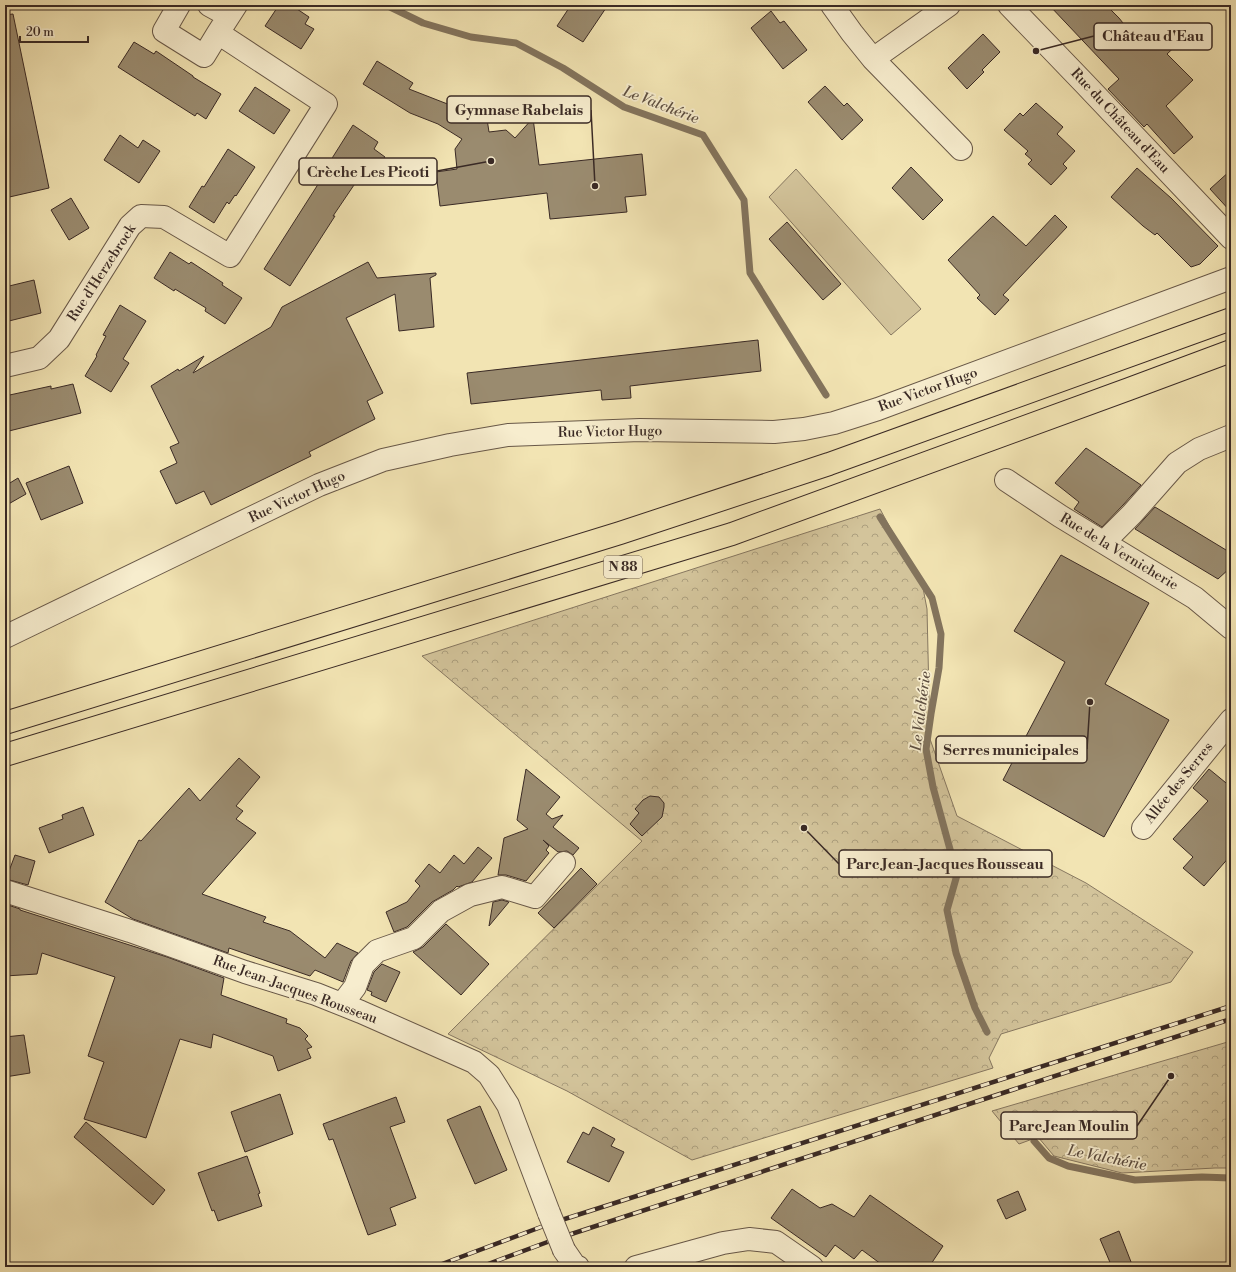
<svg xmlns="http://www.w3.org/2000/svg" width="1236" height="1272" font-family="'Libre Bodoni',serif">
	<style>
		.grass { fill: #d3c49b; stroke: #867760 }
		.park { fill: url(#park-crowns); stroke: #867760 }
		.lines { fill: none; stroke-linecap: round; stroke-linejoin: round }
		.stream { stroke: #83745d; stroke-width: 7 }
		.building { fill: #9a8b6f; stroke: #3a2a25 }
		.minor-casing { stroke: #685848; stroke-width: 24 }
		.tertiary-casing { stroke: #685848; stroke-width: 24 }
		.trunk-casing { stroke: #3a2a25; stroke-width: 24 }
		.minor { stroke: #f7edce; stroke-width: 22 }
		.tertiary { stroke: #f7edce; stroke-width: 22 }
		.trunk { stroke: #f2e4b3; stroke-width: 22 }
		.rail-casing { stroke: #3a2a25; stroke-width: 4.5 }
		.rail { stroke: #f7edce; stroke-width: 3; stroke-dasharray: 9; stroke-linecap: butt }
		.minor-bridge-casing { stroke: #685848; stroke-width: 24; stroke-linecap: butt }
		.minor-bridge { stroke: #f7edce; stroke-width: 22 }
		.labels { text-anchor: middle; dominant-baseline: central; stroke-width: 3.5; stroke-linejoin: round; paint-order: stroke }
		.shield { fill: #f7edce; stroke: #736458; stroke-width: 1 }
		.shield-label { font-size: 13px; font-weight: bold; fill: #3a2a25 }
		.street-label { font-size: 14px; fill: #3a2a25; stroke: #f7edce }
		.water-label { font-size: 15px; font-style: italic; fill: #5e4f41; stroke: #f7edce }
		.leader { fill: none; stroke: #3a2a25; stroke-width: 1.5 }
		.callout-dot { fill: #3a2a25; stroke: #f7edce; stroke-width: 1.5 }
		.callout { fill: #f7edce; stroke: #3a2a25; stroke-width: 1.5 }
		.callout-label { font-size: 15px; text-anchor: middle; font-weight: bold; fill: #3a2a25 }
	</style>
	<defs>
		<pattern id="park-crowns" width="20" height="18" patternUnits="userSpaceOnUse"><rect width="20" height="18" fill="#d3c49b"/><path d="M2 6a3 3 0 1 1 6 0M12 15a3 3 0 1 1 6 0" fill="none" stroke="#ac9f7e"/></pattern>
	</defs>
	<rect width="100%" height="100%" fill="#f2e4b3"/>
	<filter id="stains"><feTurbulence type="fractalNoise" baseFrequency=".005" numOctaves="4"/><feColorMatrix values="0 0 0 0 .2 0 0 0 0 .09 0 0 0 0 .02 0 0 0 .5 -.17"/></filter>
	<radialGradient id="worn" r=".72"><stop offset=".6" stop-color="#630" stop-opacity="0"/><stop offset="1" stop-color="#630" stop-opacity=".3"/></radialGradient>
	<!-- grass -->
	<path class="grass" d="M796 169 921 309 891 335 769 197Z"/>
	<!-- park -->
	<path class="park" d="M880 509 923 588 927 609 930 739 957 816 1086 883 1193 952 1171 982 1001 1034 989 1058 993 1068 692 1160 567 1091 448 1034 642 841 422 656Z
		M1231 1041V1168H1215L1122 1173 1054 1156 1038 1137 1019 1144 992 1111Z"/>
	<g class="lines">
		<!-- stream -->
		<path class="stream" d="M386 5 423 23 471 37 516 43 563 68 624 107 703 135 744 200 750 273 826 395
			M880 517 932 598 941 634 939 668 931 714 926 749 933 787 957 875 947 910 956 953 975 1008 987 1032
			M1034 1141 1049 1158 1068 1166 1135 1180 1202 1177 1231 1178"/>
	</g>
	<!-- building -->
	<path class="building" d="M279 5H291L309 17 305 24 314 29 301 49 265 26Z
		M571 5H608L583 42 557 26Z
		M1049 5H1106L1119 18 1143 48 1166 26 1180 42 1167 54 1193 80 1166 106 1193 137 1174 154 1147 124 1144 127 1108 89 1119 79Z
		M771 11 780 23 784 21 807 50 783 69 751 28Z
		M13 14 49 188 5 198V15Z
		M983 34 1000 52 982 70 984 72 967 89 948 68Z
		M134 42 154 54 156 51 193 76V77L221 94 206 119 197 113 195 116 118 67Z
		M377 61 413 83 409 89 468 112 460 122 487 119 489 132 506 130 515 138 533 118 539 165 642 154 646 195 625 197 627 212 550 219 547 193 440 206 436 172 457 169 455 149 462 139 438 124 410 113 363 84Z
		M825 86 844 106 847 103 863 120 842 140 808 102Z
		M255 87 290 110 274 134 239 111Z
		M1036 103 1063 127 1057 134 1075 151 1063 164 1067 168 1051 185 1028 164 1032 160 1025 154 1028 151 1004 130 1020 113 1023 116Z
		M353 125 378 142 374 149 385 157 371 179 366 176 354 185 333 216H335L290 286 264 269 331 164 329 163Z
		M120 135 138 148 143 140 160 151 139 183 104 160Z
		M228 149 255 167 236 196 235 195 229 204 227 202 214 223 189 207 202 186 204 187Z
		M911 167 943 200 923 220 892 188Z
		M1137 168 1171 198 1218 246 1200 264 1191 267 1157 233 1155 235 1143 226 1111 197Z
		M1231 170V212L1210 189Z
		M71 198 89 228 69 240 51 210Z
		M1055 215 1067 227 1003 295 1009 300 995 315 977 298 980 295 948 260 993 216 1026 246Z
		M787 222 841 284 823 300 769 239Z
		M170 252 189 264 191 262 223 283 222 285 242 298 225 324 205 311 206 308 175 289 174 291 154 278Z
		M368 262 377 278 436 273V275L430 278 434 327 399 331 395 294 346 318 383 393 367 401 375 419 309 452 311 456 211 505 204 491 176 504 160 471 177 463 170 447 179 443 151 386 178 369 179 371 204 356 193 373 271 327 282 307Z
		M34 280 41 313 5 322V287Z
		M120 305 146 321 123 359 129 363 111 392 85 376 97 356 96 355 106 336 103 335Z
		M758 340 761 371 630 386 631 398 602 400 601 390 471 404 467 373Z
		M73 384 81 413 5 432V396L51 386V389Z
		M1086 448 1141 485 1123 505 1102 527 1074 509 1079 502 1055 483Z
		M69 466 83 503 41 520 26 483Z
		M18 478 26 494 5 506V486Z
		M1155 507 1231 553V567L1218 579 1135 529Z
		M1061 555 1149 603 1105 684 1169 720 1104 837 1003 780 1065 662 1014 631Z
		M239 758 260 777 236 806 243 811 236 819 256 833 202 894 266 917 263 922 290 931 325 958 337 943 358 953 351 961 343 982 315 970 310 976 229 948 228 953 133 919 105 902 139 840 141 841 189 788 200 801Z
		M526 769 560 797 546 814 552 819 563 815 553 827 579 848 573 855 567 851 558 852 543 840 549 846 546 850 549 853 526 881 506 875H498L504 838 528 829 517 820Z
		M1209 769 1231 787V855L1204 886 1183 868 1193 857 1173 839 1208 801 1193 788Z
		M650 796 659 797 664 803V807L662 817 642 836 630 824 639 813 635 809 643 800Z
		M83 807 94 835 49 853 39 828 63 819 62 815Z
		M478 847 492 858 472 882 458 887 457 886 453 890 432 902 407 927 394 932 386 912 407 902 420 886 415 881 429 864 440 873 454 855 464 864Z
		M15 855 35 861 28 885 6 879Z
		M581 868 597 884 554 928 538 913Z
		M502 900 509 902 489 926 493 902Z
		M5 904 20 909V910L167 957 224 978 221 995 287 1019 286 1023 300 1028 308 1036 305 1039 312 1047 307 1049 311 1058 278 1071 273 1056 213 1034 211 1048 180 1039 146 1138 84 1119 104 1062 88 1056 115 977 42 953 37 974 5 976Z
		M446 924 489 964 461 995 413 952 423 947Z
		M382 964 400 972 386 1002 371 995 372 992 367 990 374 972Z
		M24 1035 30 1073 5 1077V1037Z
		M280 1094 293 1134 245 1152 231 1112Z
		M396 1097 405 1122 390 1127 416 1198 390 1208 396 1225 368 1235 333 1139 329 1140 323 1124Z
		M480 1106 507 1170 475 1184 447 1120Z
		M86 1122 165 1190 153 1205 74 1137Z
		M593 1127 615 1139 611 1146 624 1152 609 1182 567 1162 583 1132 589 1135Z
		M247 1156 260 1193 258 1194 262 1206 218 1221 214 1210 212 1211 198 1173Z
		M792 1189 820 1208 832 1204 854 1217 870 1195 943 1246 929 1267H885L862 1250 854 1259 835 1245 826 1257 771 1218Z
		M1018 1191 1026 1210 1006 1219 997 1200Z
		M1119 1231 1133 1267H1112L1100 1239Z"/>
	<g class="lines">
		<!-- minor casing -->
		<g class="minor-casing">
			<path id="minor" d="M179 5 164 31 204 56 218 33
				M209 5 229 16
				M832 5 852 33 873 59 949 5
				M1009 5 1085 84 1231 238
				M873 59 961 149
				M5 366 39 358 59 339 130 226 141 216 164 217 230 256 326 104 218 33 236 5
				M1006 480 1060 516 1195 598 1231 628
				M1104 542 1132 514 1177 463 1199 449 1231 436
				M1143 828 1231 720
				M5 891 130 931 245 972 316 994 361 1012 474 1062 489 1075 508 1105 549 1213
				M342 1004 355 987 363 965 377 951 414 938 441 911 470 895 502 887 535 897 564 863
				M564 1250 575 1266 578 1267
				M636 1267 723 1243 749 1239 776 1242 812 1267"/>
		</g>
		<!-- tertiary casing -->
		<g class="tertiary-casing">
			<path id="tertiary" d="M5 637 319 485 383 460 450 445 508 435 640 430 774 432 804 429 834 423 878 409 1231 278"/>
		</g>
		<!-- trunk casing -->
		<g class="trunk-casing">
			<path id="trunk" d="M5 723 620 533 829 464 1231 319
				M5 755 732 534 1129 389 1231 351"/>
		</g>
		<!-- minor -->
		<use href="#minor" class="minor"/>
		<!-- tertiary -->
		<use href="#tertiary" class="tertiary"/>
		<!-- trunk -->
		<use href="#trunk" class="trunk"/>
		<!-- rail casing -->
		<g class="rail-casing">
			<path id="rail" d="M434 1267 549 1224 1231 1006
				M480 1267 553 1240 1015 1089 1231 1019"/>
		</g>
		<!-- rail -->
		<use href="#rail" class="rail"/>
		<!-- minor-bridge casing -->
		<g class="minor-bridge-casing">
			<path id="minor-bridge" d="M549 1213 564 1250"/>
		</g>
		<!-- minor-bridge -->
		<use href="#minor-bridge" class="minor-bridge"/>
	</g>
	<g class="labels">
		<!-- shield labels -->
		<rect class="shield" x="604" y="556" width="38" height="22" rx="3"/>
		<g class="shield-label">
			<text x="623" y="567">N 88</text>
		</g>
		<!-- street labels -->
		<g class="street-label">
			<text transform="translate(1120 121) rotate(47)">Rue du Château d'Eau</text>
			<text transform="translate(102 273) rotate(-57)">Rue d'Herzebrock</text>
			<text transform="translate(928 390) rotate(-20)">Rue Victor Hugo</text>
			<text transform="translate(610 432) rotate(-1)">Rue Victor Hugo</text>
			<text transform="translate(297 497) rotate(-25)">Rue Victor Hugo</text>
			<text transform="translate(1119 552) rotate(31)">Rue de la Vernicherie</text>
			<text transform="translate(1179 783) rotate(-51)">Allée des Serres</text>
			<text transform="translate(295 990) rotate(20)">Rue Jean-Jacques Rousseau</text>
		</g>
		<!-- water labels -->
		<g class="water-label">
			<text transform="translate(661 105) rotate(21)">Le Valchérie</text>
			<text transform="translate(921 711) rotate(-83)">Le Valchérie</text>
			<text transform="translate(1107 1158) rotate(11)">Le Valchérie</text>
		</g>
	</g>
	<!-- callouts -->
	<path class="leader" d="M1036 51L1094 36M595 186L591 110M491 161L437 171M1090 702L1087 749M804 828L839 864M1171 1076L1137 1126"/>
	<g class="callout-dot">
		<circle cx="1036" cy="51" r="4"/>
		<circle cx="595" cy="186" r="4"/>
		<circle cx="491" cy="161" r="4"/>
		<circle cx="1090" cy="702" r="4"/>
		<circle cx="804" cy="828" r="4"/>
		<circle cx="1171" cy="1076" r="4"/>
	</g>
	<g class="callout">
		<rect x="1094" y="23" width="118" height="27" rx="4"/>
		<rect x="447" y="96" width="144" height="27" rx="4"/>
		<rect x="299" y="158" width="138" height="27" rx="4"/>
		<rect x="936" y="736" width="151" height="27" rx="4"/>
		<rect x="839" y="850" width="213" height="27" rx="4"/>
		<rect x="1001" y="1112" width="136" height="27" rx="4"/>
	</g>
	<g class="callout-label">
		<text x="1153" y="41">Château d'Eau</text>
		<text x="519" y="115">Gymnase Rabelais</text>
		<text x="368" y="177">Crèche Les Picoti</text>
		<text x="1011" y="755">Serres municipales</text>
		<text x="945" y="869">Parc Jean-Jacques Rousseau</text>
		<text x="1069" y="1131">Parc Jean Moulin</text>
	</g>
	<!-- margin -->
	<rect width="1236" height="1272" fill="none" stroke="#f2e4b3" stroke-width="20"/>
	<rect x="6" y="6" width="1224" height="1260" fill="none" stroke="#3a2a25" stroke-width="2"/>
	<rect x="10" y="10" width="1216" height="1252" fill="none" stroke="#3a2a25"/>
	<!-- scale -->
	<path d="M20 36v6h68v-6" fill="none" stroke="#3a2a25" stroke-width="2"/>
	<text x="26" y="36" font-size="12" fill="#3a2a25" stroke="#f7edce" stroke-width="3" paint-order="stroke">20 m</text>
	<rect width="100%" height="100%" filter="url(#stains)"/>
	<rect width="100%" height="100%" fill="url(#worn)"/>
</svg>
